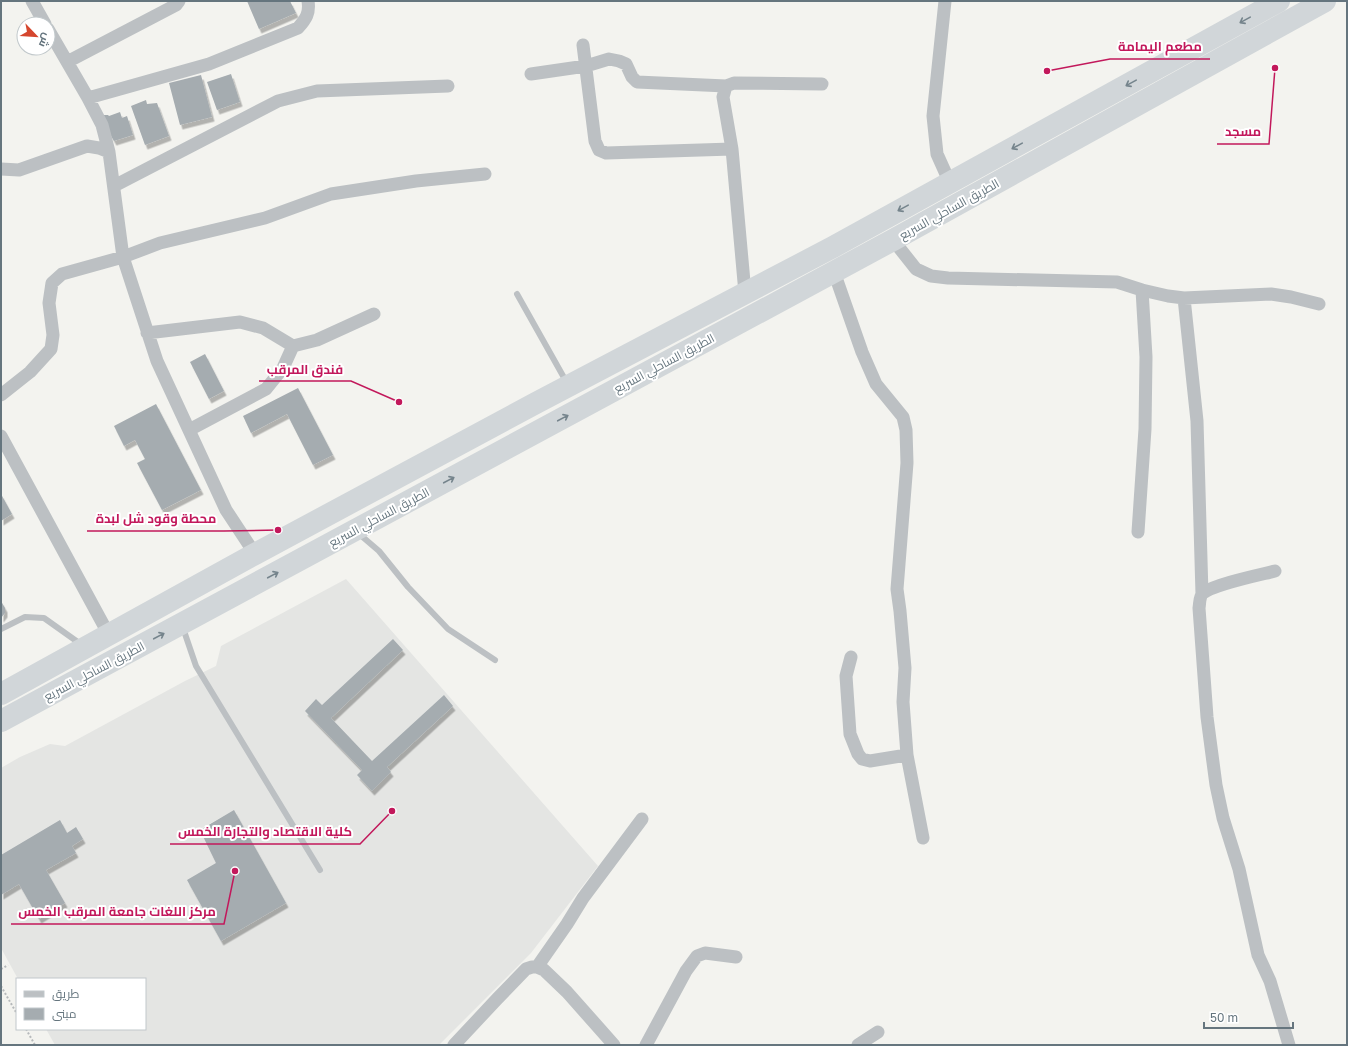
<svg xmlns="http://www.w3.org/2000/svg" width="1348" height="1046" font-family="'Golos Text',Cairo,sans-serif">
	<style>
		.built { fill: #e4e5e3; fill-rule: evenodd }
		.building { fill: #a5acb0; filter: url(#shadow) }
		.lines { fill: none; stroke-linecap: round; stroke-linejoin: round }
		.path { stroke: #b6b9bb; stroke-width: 2; stroke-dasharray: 2 2; stroke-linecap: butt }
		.lane { stroke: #bcc0c3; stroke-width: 6 }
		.street { stroke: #bcc0c3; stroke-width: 13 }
		.highway { stroke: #d1d6d9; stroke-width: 22 }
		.oneway { stroke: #75848c }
		.labels { text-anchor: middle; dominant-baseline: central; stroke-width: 4; stroke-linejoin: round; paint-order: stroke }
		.street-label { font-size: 12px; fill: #65757e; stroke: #fff }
		.leader { fill: none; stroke: #c2185b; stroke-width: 1.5 }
		.callout-dot { fill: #c2185b; stroke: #fff; stroke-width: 1.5 }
		.callout-label { font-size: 13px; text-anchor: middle; font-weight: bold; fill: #c2185b; stroke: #fff; stroke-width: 4; stroke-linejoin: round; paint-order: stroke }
	</style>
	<defs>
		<filter id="shadow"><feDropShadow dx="2.5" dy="4.5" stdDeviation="0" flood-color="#0004"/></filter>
	</defs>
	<rect width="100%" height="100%" fill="#f3f3ef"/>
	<!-- built -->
	<path class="built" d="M346 579 598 866 531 953 439 1045H55L46 1029H145V979H18L1 948V768L20 757 50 744 65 746 185 681 216 666 221 646ZM233 811 207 845 200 829Z"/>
	<!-- building -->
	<path class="building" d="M247 1H290L296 13 259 29Z
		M231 74 240 102 217 110 207 82Z
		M201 75 212 117 180 125 169 83Z
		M146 100 147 104 157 103 169 136 145 145 131 106Z
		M120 112 122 118 127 116 133 135 114 141 99 115H108L109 116Z
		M205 354 224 391 209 399 190 362Z
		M298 388 333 455 313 465 287 414 251 433 243 416Z
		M156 404 201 490 162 510 137 463 145 459 135 440 124 446 114 426Z
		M1 494 12 514 1 521Z
		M1 601 5 608V613L1 618Z
		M393 639 403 650 331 718 372 761 444 695 453 706 387 767 391 772 372 791 357 775 362 770 305 711 316 699 322 705Z
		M234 810 286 903 221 941 187 880 216 863 200 830Z
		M60 820 67 833 76 827 83 839 72 846 76 853 46 870 65 903 39 919 19 884 1 895V855Z"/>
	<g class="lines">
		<!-- path -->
		<path class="path" d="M1 969 8 965
			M1 986 17 1014
			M26 1029 35 1045"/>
		<!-- lane -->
		<path class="lane" d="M517 294 567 383
			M358 533 379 551 408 587 448 629 495 660
			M183 628 196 666 320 870
			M1 629 25 617 44 618 82 645"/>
		<!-- street -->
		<path class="street" d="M32 1 45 24
			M945 1 933 116 937 154 950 183
			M48 29 88 98 102 125 109 152 123 257 157 361 226 510 255 554
			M583 45 595 141 599 150 606 153 732 149
			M67 62 176 5 179 1
			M531 74 586 66 609 59 619 61 626 64 632 77 637 82 726 86 734 83 822 84
			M726 86 723 97 732 149 745 293
			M88 98 209 64 298 28C306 19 310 13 308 1
			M1 169 19 170 87 146 99 148 109 152
			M114 186 278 101 317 91 448 86
			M893 240 916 269 931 276 948 278 1117 282 1142 290 1168 296 1184 298 1271 294 1291 297 1319 304
			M834 272 862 352 876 384 903 417 906 430 907 463 897 589 900 611 905 668 903 702 907 755 923 838
			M1184 298 1197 421 1202 594
			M147 333 240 322 263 328 293 346 317 340 374 314
			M1 395 30 372 51 349 53 335 49 303 52 283 62 274 123 257 160 243 265 218 331 194 416 181 485 174
			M189 430 266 389 283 368 293 346
			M1 436 109 635
			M1138 532 1145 429 1146 357 1142 290
			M1275 571C1259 575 1215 584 1203 593 1199 597 1200 603 1199 608L1207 717 1216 785 1223 818 1239 869 1258 955 1270 981 1289 1045
			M851 657 846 676 850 734 858 754 862 759 870 761 907 755
			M537 967 567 924 583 898 642 819
			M454 1045 497 999 526 969 532 967H537L544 970 567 992 614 1045
			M646 1045 686 971 697 956 705 953 736 957
			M858 1045 878 1032"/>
		<!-- highway -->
		<path class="highway" d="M1 694 255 554 536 403 833 247 1279 1
			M1 721 893 240 1325 1"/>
	</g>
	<!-- one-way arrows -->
	<defs><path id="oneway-shaft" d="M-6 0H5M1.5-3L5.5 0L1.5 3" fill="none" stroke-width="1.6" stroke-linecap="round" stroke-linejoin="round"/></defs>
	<g class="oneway">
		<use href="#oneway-shaft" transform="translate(1245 20) rotate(151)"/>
		<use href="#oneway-shaft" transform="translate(1131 83) rotate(151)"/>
		<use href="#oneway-shaft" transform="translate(1017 146) rotate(151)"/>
		<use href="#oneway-shaft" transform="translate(903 208) rotate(151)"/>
		<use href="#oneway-shaft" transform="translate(563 418) rotate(-28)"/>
		<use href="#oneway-shaft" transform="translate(449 480) rotate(-28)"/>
		<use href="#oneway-shaft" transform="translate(273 575) rotate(-28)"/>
		<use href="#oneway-shaft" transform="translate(159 636) rotate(-28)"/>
	</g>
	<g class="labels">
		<!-- street labels -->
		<g class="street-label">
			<text transform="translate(949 209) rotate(-29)">الطريق الساحلي السريع</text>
			<text transform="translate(664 363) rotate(-28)">الطريق الساحلي السريع</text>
			<text transform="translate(379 517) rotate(-28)">الطريق الساحلي السريع</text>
			<text transform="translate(94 671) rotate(-28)">الطريق الساحلي السريع</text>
		</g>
	</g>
	<!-- callouts -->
	<path class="leader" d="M1047 71L1110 59H1210M1275 68L1269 144H1217M399 402L351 381H259M278 530L224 531H87M392 811L360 844H170M235 871L224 924H11"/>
	<g class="callout-dot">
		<circle cx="1047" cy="71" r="4"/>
		<circle cx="1275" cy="68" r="4"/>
		<circle cx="399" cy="402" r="4"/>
		<circle cx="278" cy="530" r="4"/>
		<circle cx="392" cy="811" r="4"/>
		<circle cx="235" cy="871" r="4"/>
	</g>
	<g class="callout-label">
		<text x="1160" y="51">مطعم اليمامة</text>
		<text x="1243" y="136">مسجد</text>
		<text x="305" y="374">فندق المرقب</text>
		<text x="156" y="523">محطة وقود شل لبدة</text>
		<text x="265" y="836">كلية الاقتصاد والتجارة الخمس</text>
		<text x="117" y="916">مركز اللغات جامعة المرقب الخمس</text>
	</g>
	<!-- border -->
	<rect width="1348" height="1046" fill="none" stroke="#65757e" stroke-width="4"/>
	<!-- legend -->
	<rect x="16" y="978" width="130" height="52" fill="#ffffff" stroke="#c1c8cb"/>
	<rect x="24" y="991" width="20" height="6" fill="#bcc0c3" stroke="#c1c8cb"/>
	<text x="52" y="998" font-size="12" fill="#65757e">طريق</text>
	<rect x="24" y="1008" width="20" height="12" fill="#a5acb0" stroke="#c1c8cb"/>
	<text x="52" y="1018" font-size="12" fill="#65757e">مبنى</text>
	<!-- north arrow -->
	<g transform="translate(36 36) rotate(115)"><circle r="19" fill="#ffffff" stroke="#c1c8cb"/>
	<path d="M0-3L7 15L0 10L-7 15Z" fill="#d5462e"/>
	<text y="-6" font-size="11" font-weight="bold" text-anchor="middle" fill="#65757e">ش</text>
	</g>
	<!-- scale -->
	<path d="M1204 1022v6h89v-6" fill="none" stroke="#65757e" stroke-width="2"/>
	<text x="1210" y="1022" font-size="12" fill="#65757e" stroke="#ffffff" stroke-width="3" paint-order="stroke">50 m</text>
</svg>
